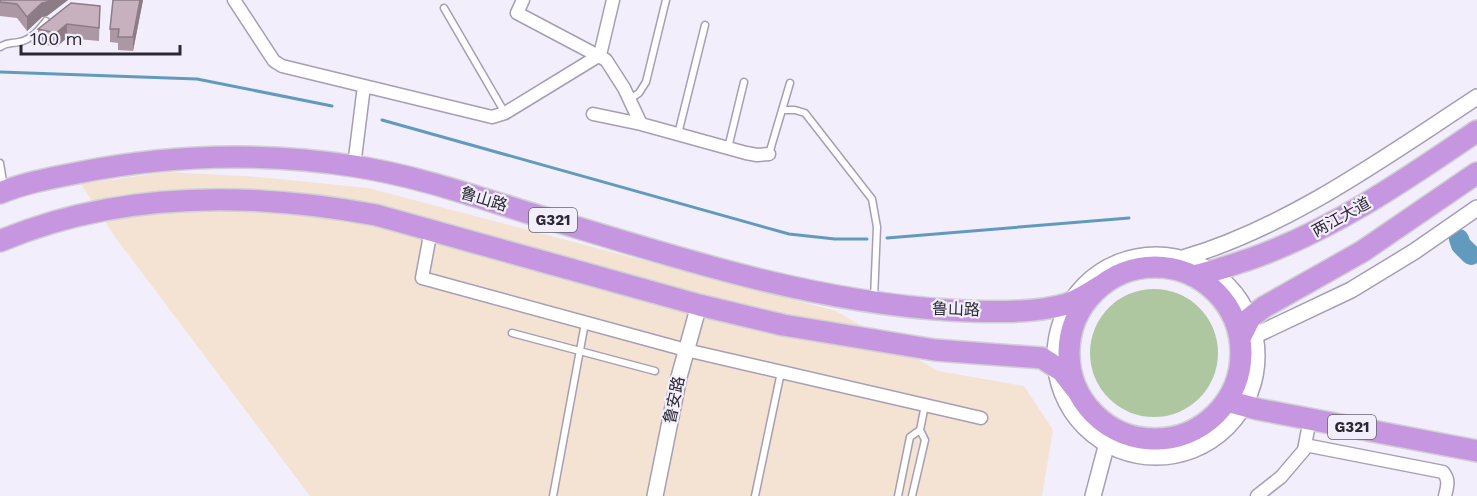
<svg xmlns="http://www.w3.org/2000/svg" width="1477" height="496" font-family="'Work Sans','Noto Sans SC',sans-serif">
	<style>
		.industrial { fill: #f4e3d2 }
		.green { fill: #aec7a0 }
		.lines { fill: none; stroke-linecap: round; stroke-linejoin: round }
		.stream { stroke: #619abd; stroke-width: 3 }
		.river { stroke: #619abd; stroke-width: 20 }
		.service-casing { stroke: #a69eb4; stroke-width: 9 }
		.minor-casing { stroke: #a69eb4; stroke-width: 15 }
		.tertiary-casing { stroke: #a69eb4; stroke-width: 18 }
		.trunk-casing { stroke: #d1d0d2; stroke-width: 24 }
		.service { stroke: #fff; stroke-width: 6 }
		.minor { stroke: #fff; stroke-width: 12 }
		.tertiary { stroke: #fff; stroke-width: 15 }
		.trunk { stroke: #c697e0; stroke-width: 21 }
		.wall { fill: #ac98a4 }
		.shaded-wall { fill: #8c7c86 }
		.building { fill: #c8b1bf; stroke: #8c7c86; stroke-width: 1.5 }
		.labels { text-anchor: middle; dominant-baseline: central; stroke-width: 4.5; stroke-linejoin: round; paint-order: stroke }
		.shield { fill: #f2eefc; stroke: #67646f; stroke-width: 1.5 }
		.shield-label { font-size: 15px; font-weight: bold; fill: #2c2932 }
		.street-label { font-size: 16px; fill: #2c2932; stroke: #f2eefc }
	</style>
	<rect width="100%" height="100%" fill="#f2eefc"/>
	<!-- industrial -->
	<path class="industrial" d="M168 172 259 177 368 188 836 311 938 371 1024 386 1053 430 1042 496H310L115 237 81 184Z"/>
	<!-- green -->
	<path class="green" d="M1090 353a64 64 0 1 1 128 0a64 64 0 1 1-128 0Z"/>
	<g class="lines">
		<!-- stream -->
		<path class="stream" d="M0 72 197 79 332 106
			M382 120 789 234 835 239H867
			M887 238 1129 218
			M1459 253 1477 256"/>
		<!-- river -->
		<path class="river" d="M1459 239 1461 245 1471 255"/>
		<!-- service casing -->
		<g class="service-casing">
			<path id="service" d="M444 8 505 113
				M0 47C7 42 11 44 19 42 31 40 39 30 46 21
				M630 99 639 93 646 82 666 0
				M782 110H795L805 113 872 199 877 227 874 298
				M678 134 705 25
				M728 148 744 82
				M769 154 790 83
				M0 163 4 188
				M512 333 655 371
				M553 496 585 323
				M755 496 781 372
				M898 496 910 437 920 430 925 405
				M912 496 925 440 920 430"/>
		</g>
		<!-- minor casing -->
		<g class="minor-casing">
			<path id="minor" d="M234 0 274 61 282 66 492 117 505 113 600 55 613 0
				M523 0 517 13 606 60 624 88 641 124
				M593 114 641 124 746 153 757 155 769 154
				M354 166 364 86
				M431 230 422 278 686 350 981 418
				M1305 445 1443 472C1450 480 1447 487 1445 496
				M1257 496 1281 477 1304 450 1310 419"/>
		</g>
		<!-- tertiary casing -->
		<g class="tertiary-casing">
			<path id="tertiary" d="M1055 356a101 101 0 1 1 202 0a101 101 0 1 1-202 0Z
				M1183 258C1289 227 1385 157 1477 97
				M1256 335 1351 290 1415 251 1477 208
				M655 496 679 377 699 305
				M1093 496 1111 428"/>
		</g>
		<!-- trunk casing -->
		<g class="trunk-casing">
			<path id="trunk" d="M0 193C24 183 51 178 77 173 167 155 262 152 353 166 413 175 471 195 529 213 666 254 804 301 948 310 984 312 1032 314 1067 304 1079 300 1091 292 1102 285
				M0 241C118 191 252 192 376 215L699 305 783 325 935 350 1042 358 1062 371 1076 389
				M1069 353a86 86 0 1 1 172 0a86 86 0 1 1-172 0Z
				M1193 276C1213 272 1231 265 1250 259 1333 230 1405 180 1477 131
				M1240 338 1250 318 1264 307 1363 251 1477 173
				M1227 401 1257 409 1477 451"/>
		</g>
		<!-- service -->
		<use href="#service" class="service"/>
		<!-- minor -->
		<use href="#minor" class="minor"/>
		<!-- tertiary -->
		<use href="#tertiary" class="tertiary"/>
		<!-- trunk -->
		<use href="#trunk" class="trunk"/>
	</g>
	<!-- wall -->
	<path class="wall" d="M68 0 47 16 42 17 27 31 17 18 0 16V2Z
		M143 0 133 51 118 50V43L110 42V29Z
		M100 6 99 41 67 38 56 47 38 43V29Z"/>
	<!-- shaded-wall -->
	<path class="shaded-wall" d="M50 0H68L47 16 42 17 27 31V17L42 3Z
		M140 0H143L133 51V37Z
		M67 24V38L56 47V33Z"/>
	<!-- building -->
	<path class="building" d="M0 0H50L47 2 42 3 27 17 17 4 0 2Z
		M113 0H140L133 37H118L119 29H110Z
		M71 3 100 6 99 28 67 24 56 33 38 29Z"/>
	<g class="labels">
		<!-- shield labels -->
		<g class="shield">
			<rect x="529" y="208" width="48" height="24" rx="4.5"/>
			<rect x="1328" y="415" width="48" height="24" rx="4.5"/>
		</g>
		<g class="shield-label">
			<text x="553" y="220">G321</text>
			<text x="1352" y="427">G321</text>
		</g>
		<!-- street labels -->
		<g class="street-label">
			<text transform="translate(484 199) rotate(17)">鲁山路</text>
			<text transform="translate(1341 217) rotate(-29)">两江大道</text>
			<text transform="translate(956 309) rotate(2)">鲁山路</text>
			<text transform="translate(674 400) rotate(-78)">鲁安路</text>
		</g>
	</g>
	<!-- scale -->
	<path d="M21 45v9h159v-9" fill="none" stroke="#2c2932" stroke-width="3"/>
	<text x="30" y="45" font-size="18" fill="#2c2932" stroke="#f2eefc" stroke-width="4.5" paint-order="stroke">100 m</text>
</svg>
